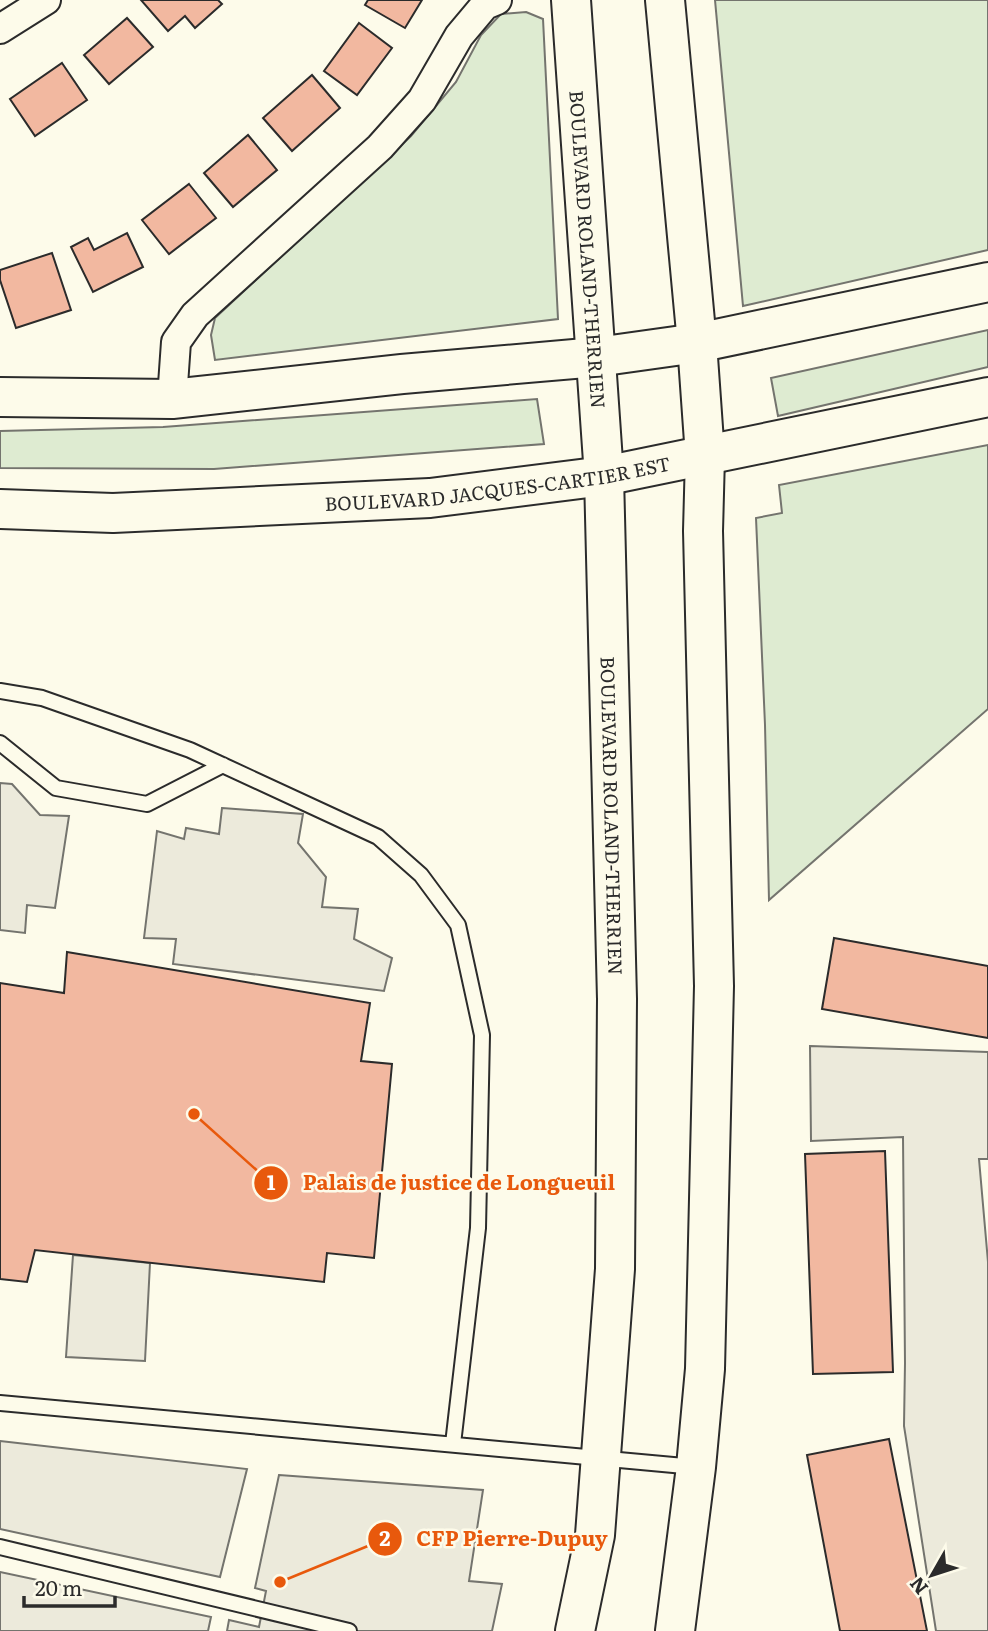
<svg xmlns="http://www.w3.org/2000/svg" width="988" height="1631" font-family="Literata,serif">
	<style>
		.green { fill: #deebd1; stroke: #74746e; stroke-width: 2 }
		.parking { fill: #eceadb; stroke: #74746e; stroke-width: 2 }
		.building { fill: #f2b8a0; stroke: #2b2b2b; stroke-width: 2 }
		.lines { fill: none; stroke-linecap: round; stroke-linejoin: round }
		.lane-casing { stroke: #2b2b2b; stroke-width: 18 }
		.street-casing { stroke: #2b2b2b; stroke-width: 32 }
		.secondary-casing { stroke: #2b2b2b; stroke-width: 42 }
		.lane { stroke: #fdfbea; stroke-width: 14 }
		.street { stroke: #fdfbea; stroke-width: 28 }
		.secondary { stroke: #fdfbea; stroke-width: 38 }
		.labels { text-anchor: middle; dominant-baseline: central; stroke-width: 5; stroke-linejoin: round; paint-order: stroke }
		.street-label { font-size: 19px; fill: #2b2b2b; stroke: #fdfbea }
		.leader { fill: none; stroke: #e8590c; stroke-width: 2.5 }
		.callout-dot { fill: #e8590c; stroke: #fdfbea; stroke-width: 2.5 }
		.mark-label { font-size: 21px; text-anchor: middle; font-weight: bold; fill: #fff }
		.callout-label { font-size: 21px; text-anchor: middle; font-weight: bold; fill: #e8590c; stroke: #fdfbea; stroke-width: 5; stroke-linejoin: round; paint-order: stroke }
	</style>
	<rect width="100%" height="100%" fill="#fdfbea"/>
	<!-- green -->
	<path class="green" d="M715 0H988V250L743 306Z
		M526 12 543 19 558 319 215 360 211 335 215 318 411 136 456 82 481 35 501 14Z
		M988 330V367L778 416 771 378Z
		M537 399 544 444 214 469 0 468V431L163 427Z
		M988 445V709L769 900 765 725 756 518 782 513 779 485Z"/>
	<!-- parking -->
	<path class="parking" d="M0 783 12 784 40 815 69 816 55 908 27 905 25 933 0 930Z
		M222 808 303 814 298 843 326 877 322 907 358 909 354 939 392 958 384 991 173 964 176 939 144 938 157 831 184 839 186 828 219 834Z
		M810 1046 988 1052V1159H979L988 1262V1631H936L904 1426 905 1363 903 1137 811 1141Z
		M73 1255 150 1263 145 1361 66 1357Z
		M0 1441 247 1469 220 1577 0 1529Z
		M279 1475 483 1490 469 1581 502 1584 492 1631H227L229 1620 259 1627 266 1591 255 1588Z
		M0 1572 211 1617 208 1631H0Z"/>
	<!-- building -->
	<path class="building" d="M141 0H218L222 4 195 28 185 16 168 31Z
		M368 0H422L405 28 365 5Z
		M127 18 153 47 109 84 84 55Z
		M359 23 392 48 357 95 324 71Z
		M62 63 87 100 35 136 10 99Z
		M312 75 340 108 292 151 263 118Z
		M248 135 277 170 233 207 204 173Z
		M189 184 216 218 169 254 142 220Z
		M127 233 143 267 93 292 71 247 88 238 94 250Z
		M52 253 71 310 16 328 0 280V270Z
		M834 938 988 966V1038L822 1009Z
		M67 952 370 1003 361 1061 392 1064 374 1258 327 1253 324 1282 35 1250 27 1282 0 1279V983L64 993Z
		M885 1151 893 1372 813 1374 805 1154Z
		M889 1439 927 1631H840L807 1455Z"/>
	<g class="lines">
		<!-- lane casing -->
		<g class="lane-casing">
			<path id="lane" d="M0 691 42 698 190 750 378 837 421 875 458 925 482 1035 478 1228 453 1444
				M0 743 56 788 147 804 223 765
				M0 1403 695 1467
				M0 1547 349 1631"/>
		</g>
		<!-- street casing -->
		<g class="street-casing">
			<path id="street" d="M0 29 46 0
				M172 399 176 342 195 315 380 147 422 100 459 36 485 5 497 0"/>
		</g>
		<!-- secondary casing -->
		<g class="secondary-casing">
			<g id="secondary">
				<path id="s1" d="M571 0 604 476 617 999 615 1269 595 1535 575 1631"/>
				<path d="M665 0 697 343 705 456 703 531 714 986 705 1369 696 1467 675 1631"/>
				<path d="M0 397 172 399 402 374 597 357 697 343 988 282"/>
				<path id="s2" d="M0 509 113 513 430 498 604 476 988 397"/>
			</g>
		</g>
		<!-- lane -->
		<use href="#lane" class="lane"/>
		<!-- street -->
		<use href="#street" class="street"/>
		<!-- secondary -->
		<use href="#secondary" class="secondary"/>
	</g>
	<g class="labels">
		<!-- street labels -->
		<g class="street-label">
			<text stroke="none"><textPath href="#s1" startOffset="250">BOULEVARD ROLAND-THERRIEN</textPath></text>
			<text stroke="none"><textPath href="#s2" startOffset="499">BOULEVARD JACQUES-CARTIER EST</textPath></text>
			<text stroke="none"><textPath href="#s1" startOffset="817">BOULEVARD ROLAND-THERRIEN</textPath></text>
		</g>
	</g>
	<!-- callouts -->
	<path class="leader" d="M194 1114L271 1183M280 1582L385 1539"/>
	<g class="callout-dot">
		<circle cx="194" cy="1114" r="7"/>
		<circle cx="280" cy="1582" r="7"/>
		<circle cx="271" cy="1183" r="18"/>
		<circle cx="385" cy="1539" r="18"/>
	</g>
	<g class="mark-label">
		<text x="271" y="1190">1</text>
		<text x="385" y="1546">2</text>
	</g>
	<g class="callout-label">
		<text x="459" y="1190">Palais de justice de Longueuil</text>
		<text x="512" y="1546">CFP Pierre-Dupuy</text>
	</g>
	<!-- north arrow -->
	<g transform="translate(932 1575) rotate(231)" stroke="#fdfbea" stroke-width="5" paint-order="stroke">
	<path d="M0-5L12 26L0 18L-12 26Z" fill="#2b2b2b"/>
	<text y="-10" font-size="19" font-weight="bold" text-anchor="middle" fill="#2b2b2b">N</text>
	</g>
	<!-- scale -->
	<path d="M24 1596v10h91v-10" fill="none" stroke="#2b2b2b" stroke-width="3.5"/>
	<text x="35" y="1596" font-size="21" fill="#2b2b2b" stroke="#fdfbea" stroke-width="5" paint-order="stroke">20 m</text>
</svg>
